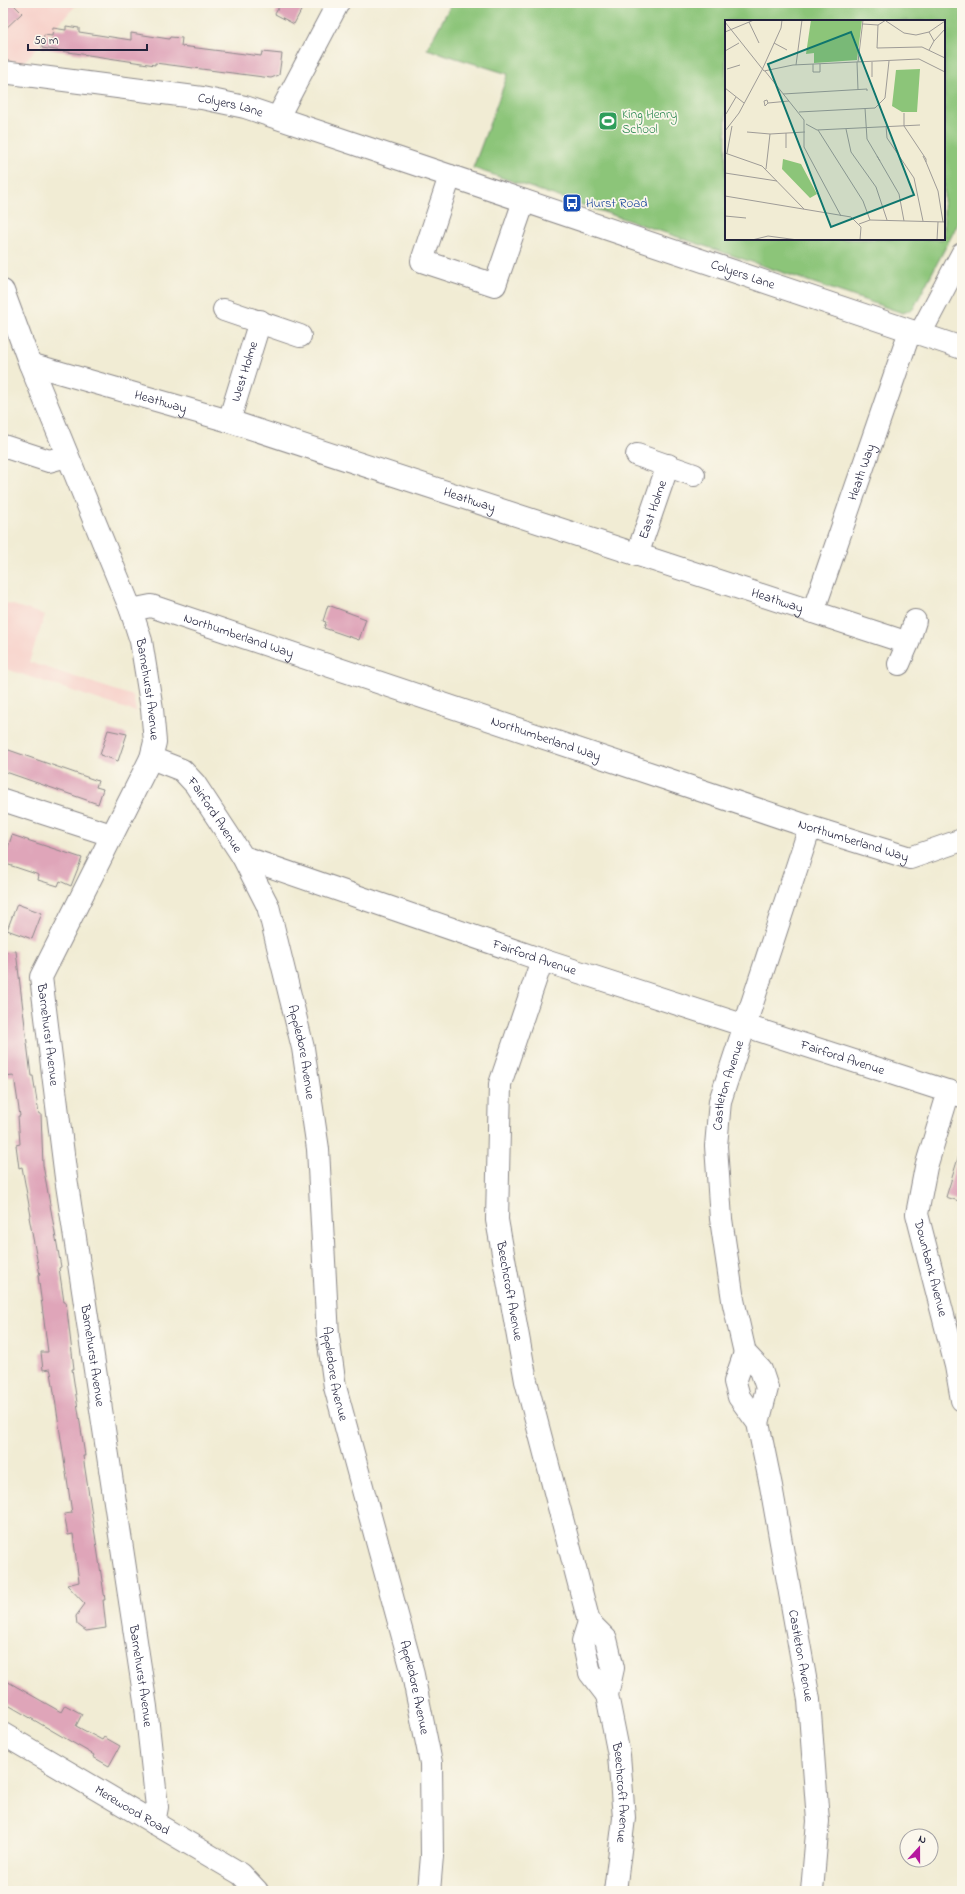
<svg xmlns="http://www.w3.org/2000/svg" width="965" height="1894" font-family="'Indie Flower',sans-serif">
	<style>
		.built { fill: #f7d0c9 }
		.pitch { fill: #8cc579; stroke: #57745a; fill-rule: evenodd }
		.building { fill: #dfa5b9 }
		.lines { fill: none; stroke-linecap: round; stroke-linejoin: round }
		.minor-casing { stroke: #8a8788; stroke-width: 24 }
		.minor { stroke: #fff; stroke-width: 22 }
		.labels { text-anchor: middle; dominant-baseline: central; stroke-width: 3.5; stroke-linejoin: round; paint-order: stroke }
		.street-label { font-size: 13px; fill: #22223b; stroke: #fbf7ec }
		.leisure-label { font-size: 13px; fill: #27864d; stroke: #fbf7ec; text-anchor: start }
		.transit-label { font-size: 13px; fill: #164399; stroke: #fbf7ec; text-anchor: start }
		.inset-road { fill: none; stroke: #9e9b97; stroke-width: 1 }
		.view { fill: #0f766e; fill-opacity: 0.15; stroke: #0f766e; stroke-width: 2 }
		.inset-edge { fill: none; stroke: #22223b; stroke-width: 2 }
	</style>
	<rect width="100%" height="100%" fill="#fbf7ec"/>
	<filter id="ink" filterUnits="userSpaceOnUse"><feTurbulence type="fractalNoise" baseFrequency=".025" numOctaves="2"/><feDisplacementMap in="SourceGraphic" scale="8" xChannelSelector="R" yChannelSelector="G"/><feConvolveMatrix kernelMatrix="1 2 1 2 8 2 1 2 1" color-interpolation-filters="sRGB"/></filter>
	<filter id="wash" filterUnits="userSpaceOnUse"><feTurbulence type="fractalNoise" baseFrequency=".012" numOctaves="4" result="noise"/><feDisplacementMap in="SourceGraphic" scale="16" xChannelSelector="R" yChannelSelector="G"/><feGaussianBlur stdDeviation="0.9" result="paint"/><feColorMatrix in="noise" values="0 0 0 0 0 0 0 0 0 0 0 0 0 0 0 0 0 1.4 0 .05"/><feComposite in="paint" operator="in"/></filter>
	<g filter="url(#wash)">
		<rect width="100%" height="100%" fill="#f1ecd4"/>
		<!-- built -->
		<path class="built" d="M3 3H78L23 63 3 59Z
			M3 602 45 615 29 662 133 696 136 712 3 668Z"/>
		<!-- pitch -->
		<path class="pitch" d="M452 3H962V216L913 309 903 313 473 168 508 74 427 49ZM726 21H944V239H726Z"/>
		<g id="blocks">
			<!-- building -->
			<path class="building" d="M3 3H12L22 13 3 31Z
				M281 3H305L294 24 275 14Z
				M66 26 79 28V32L131 40V33L169 39 170 37 182 38 181 46 261 56 262 52 282 54 279 75 271 78 155 63V65L42 48 44 35 52 36 53 28 66 30Z
				M328 605 366 619 359 640 324 628 326 622 323 621Z
				M108 730 127 734 118 761 100 755Z
				M3 748 98 781 96 787 103 789 98 804 3 771Z
				M12 835 82 858 71 886 60 881 58 886 38 880 39 875 3 863Z
				M17 904 42 913 32 939 7 930Z
				M16 951 31 1076H33L39 1114H41L43 1165 61 1267 59 1268 64 1302H66L74 1369H72L85 1456H83L105 1600H103L106 1628 86 1631 77 1624 76 1616 85 1604 67 1585 79 1582 73 1534 68 1535 64 1514 72 1513 51 1372 50 1369 43 1370 41 1352H48L38 1275H40L29 1217 31 1216 22 1167 19 1168 16 1145 20 1144 18 1116H20L14 1076 3 1077V952Z
				M959 1155 962 1156V1202L946 1197Z
				M3 1679 61 1712 65 1705 82 1714 76 1726 102 1740 104 1737 120 1746 109 1766 93 1757 94 1755 3 1702Z"/>
		</g>
	</g>
	<g filter="url(#ink)">
		<use href="#blocks" fill-opacity="0" stroke="#8a8788" stroke-width="1"/>
		<g class="lines">
			<!-- minor casing -->
			<g class="minor-casing">
				<g id="minor">
					<path id="s1" d="M3 72 202 98 245 107 962 348"/>
					<path d="M278 117 338 3"/>
					<path d="M450 176 422 261 495 285 524 201"/>
					<path id="s2" d="M3 291 30 364 131 610 141 641 152 709 155 742 151 758 41 977 66 1178 146 1707 157 1807 154 1823"/>
					<path d="M224 310 300 336"/>
					<path d="M920 334 962 254"/>
					<path id="s3" d="M30 364 229 421 908 643 899 664"/>
					<path id="s4" d="M229 421 260 321"/>
					<path d="M3 446 49 461 67 456"/>
					<path d="M637 455 694 475"/>
					<path id="s5" d="M637 555 668 465"/>
					<path id="s6" d="M131 610 151 606 810 827 910 858 962 840"/>
					<path id="s7" d="M813 612 910 331"/>
					<path d="M908 643 915 621"/>
					<path id="s8" d="M151 758 182 770 195 784 243 857 542 960 962 1096"/>
					<path d="M3 800 111 835"/>
					<path id="s9" d="M243 857 268 906 303 1048 318 1149 328 1336 335 1387 412 1670 431 1763 432 1856 429 1891"/>
					<path id="s10" d="M542 960 500 1084 497 1220 526 1381 589 1622 606 1639 613 1668 607 1695 619 1755 624 1818 615 1891"/>
					<path id="s11" d="M949 1091 926 1167 917 1214 956 1366 962 1400"/>
					<path id="s12" d="M745 1353 735 1382 739 1397 758 1423 771 1486 809 1700 818 1821 812 1891"/>
					<path id="s13" d="M758 1423 767 1388 761 1370 745 1353 733 1300 721 1219 716 1146 720 1101 810 827"/>
					<path d="M589 1622 583 1641 590 1673 607 1695"/>
					<path id="s14" d="M3 1734 241 1874 257 1891"/>
				</g>
			</g>
			<!-- minor -->
			<use href="#minor" class="minor"/>
		</g>
	</g>
	<!-- icons -->
	<defs>
		<g id="stadium-square" transform="scale(1)"><rect x="-9" y="-9" width="18" height="18" rx="4" fill="#2e9e5b" stroke="#fbf7ec"/><path d="M0-5a6.5 5 0 1 0 0 10a6.5 5 0 1 0 0-10ZM-3.5-1.8h7v3.6h-7Z" fill="#fff"/></g>
		<g id="bus-square" transform="scale(1)"><rect x="-9" y="-9" width="18" height="18" rx="4" fill="#1a4fb4" stroke="#fbf7ec"/><path d="M-5-6H5V4H4V6H2V4H-2V6H-4V4H-5ZM-3.5-4V0h7V-4ZM-3.5 1.2v1.5H-2V1.2ZM2 1.2v1.5H3.5V1.2Z" fill="#fff"/></g>
	</defs>
	<g fill-rule="evenodd">
		<use href="#stadium-square" x="608" y="121"/>
		<use href="#bus-square" x="572" y="203"/>
	</g>
	<g class="labels">
		<!-- street labels -->
		<g class="street-label">
			<text stroke="none"><textPath href="#s1" startOffset="230">Colyers Lane</textPath></text>
			<text stroke="none"><textPath href="#s1" startOffset="770">Colyers Lane</textPath></text>
			<text stroke="none"><textPath href="#s4" startOffset="52">West Holme</textPath></text>
			<text stroke="none"><textPath href="#s3" startOffset="136">Heathway</textPath></text>
			<text stroke="none"><textPath href="#s7" startOffset="148">Heath Way</textPath></text>
			<text stroke="none"><textPath href="#s3" startOffset="460">Heathway</textPath></text>
			<text stroke="none"><textPath href="#s5" startOffset="48">East Holme</textPath></text>
			<text stroke="none"><textPath href="#s3" startOffset="784">Heathway</textPath></text>
			<text stroke="none"><textPath href="#s6" startOffset="113">Northumberland Way</textPath></text>
			<text stroke="none"><textPath href="#s2" startOffset="425">Barnehurst Avenue</textPath></text>
			<text stroke="none"><textPath href="#s6" startOffset="437">Northumberland Way</textPath></text>
			<text stroke="none"><textPath href="#s8" startOffset="89">Fairford Avenue</textPath></text>
			<text stroke="none"><textPath href="#s6" startOffset="761">Northumberland Way</textPath></text>
			<text stroke="none"><textPath href="#s8" startOffset="448">Fairford Avenue</textPath></text>
			<text stroke="none"><textPath href="#s2" startOffset="798">Barnehurst Avenue</textPath></text>
			<text stroke="none"><textPath href="#s9" startOffset="205">Appledore Avenue</textPath></text>
			<text stroke="none"><textPath href="#s8" startOffset="772">Fairford Avenue</textPath></text>
			<text stroke="none"><textPath href="#s13" startOffset="350">Castleton Avenue</textPath></text>
			<text stroke="none"><textPath href="#s11" startOffset="183">Downbank Avenue</textPath></text>
			<text stroke="none"><textPath href="#s10" startOffset="339">Beechcroft Avenue</textPath></text>
			<text stroke="none"><textPath href="#s2" startOffset="1122">Barnehurst Avenue</textPath></text>
			<text stroke="none"><textPath href="#s9" startOffset="529">Appledore Avenue</textPath></text>
			<text stroke="none"><textPath href="#s12" startOffset="315">Castleton Avenue</textPath></text>
			<text stroke="none"><textPath href="#s2" startOffset="1446">Barnehurst Avenue</textPath></text>
			<text stroke="none"><textPath href="#s9" startOffset="853">Appledore Avenue</textPath></text>
			<text stroke="none"><textPath href="#s10" startOffset="860">Beechcroft Avenue</textPath></text>
			<text stroke="none"><textPath href="#s14" startOffset="150">Merewood Road</textPath></text>
		</g>
		<!-- leisure labels -->
		<g class="leisure-label">
			<text x="622" y="114">King Henry<tspan x="622" dy="15">School</tspan></text>
		</g>
		<!-- transit labels -->
		<g class="transit-label">
			<text x="586" y="203">Hurst Road</text>
		</g>
	</g>
	<!-- overview -->
	<g transform="translate(725 20)">
		<rect width="220" height="220" fill="#f1ecd4"/>
		<path d="M195 49 192 92H177L167 86 171 50ZM58 139 76 144 92 174 85 178 57 149Z" fill="#8cc579"/>
		<path d="M86 0H137L132 40 89 43V33L81 34Z" fill="#8cc579"/>
		<path class="inset-road" d="M161 1 179 13 191 15 204 12M0 2 39 51 68 45 194 39 220 52M24 2 34 23M138 4 153 5 161 0M153 5 152 28 197 27 220 38M0 12 29 0M209 21 220 9M49 23 62 30M204 30 209 21 204 12 220 1M0 31 14 23M132 42 133 70M133 42 138 0M88 44V52H95V44M71 45 77 0M2 49 15 45M40 51 79 100V127L116 196M147 57V42M0 68 19 83M58 74 142 69V71M43 83 40 86 39 81 42 80 43 83 64 81M140 88 142 119 155 141M74 92 150 88 160 78 164 41M179 93V106L201 139V142L198 136M1 94 11 77M81 104 92 110 195 105M161 106 162 118 189 158 198 201M121 109 126 132 151 167 162 200M93 110 138 181 145 200M0 111 14 93 37 50 56 8 57 0M22 112 45 114 80 112M61 113V128M0 133 37 146 79 189M2 133 7 106M152 136 174 174 179 201M201 142 213 171 218 202M41 149 45 114M0 153 52 161M0 176 126 197 136 207 135 220M0 196 21 198M134 204 145 200 220 202M27 220 43 216 73 220M212 220 213 202"/>
		<path class="view" d="M126 12 189 175 106 207 43 44Z"/>
		<rect width="220" height="220" class="inset-edge"/>
	</g>
	<!-- margin -->
	<rect width="965" height="1894" fill="none" stroke="#fbf7ec" stroke-width="16"/>
	<!-- north arrow -->
	<g transform="translate(919 1848) rotate(21)"><circle r="19" fill="#fbf7ec" stroke="#a4a2a5"/>
	<path d="M0-3L7 15L0 10L-7 15Z" fill="#b5179e"/>
	<text y="-6" font-size="11" font-weight="bold" text-anchor="middle" fill="#22223b">N</text>
	</g>
	<!-- scale -->
	<path d="M28 44v6h119v-6" fill="none" stroke="#22223b" stroke-width="2"/>
	<text x="34" y="44" font-size="12" fill="#22223b" stroke="#fbf7ec" stroke-width="3" paint-order="stroke">50 m</text>
</svg>
